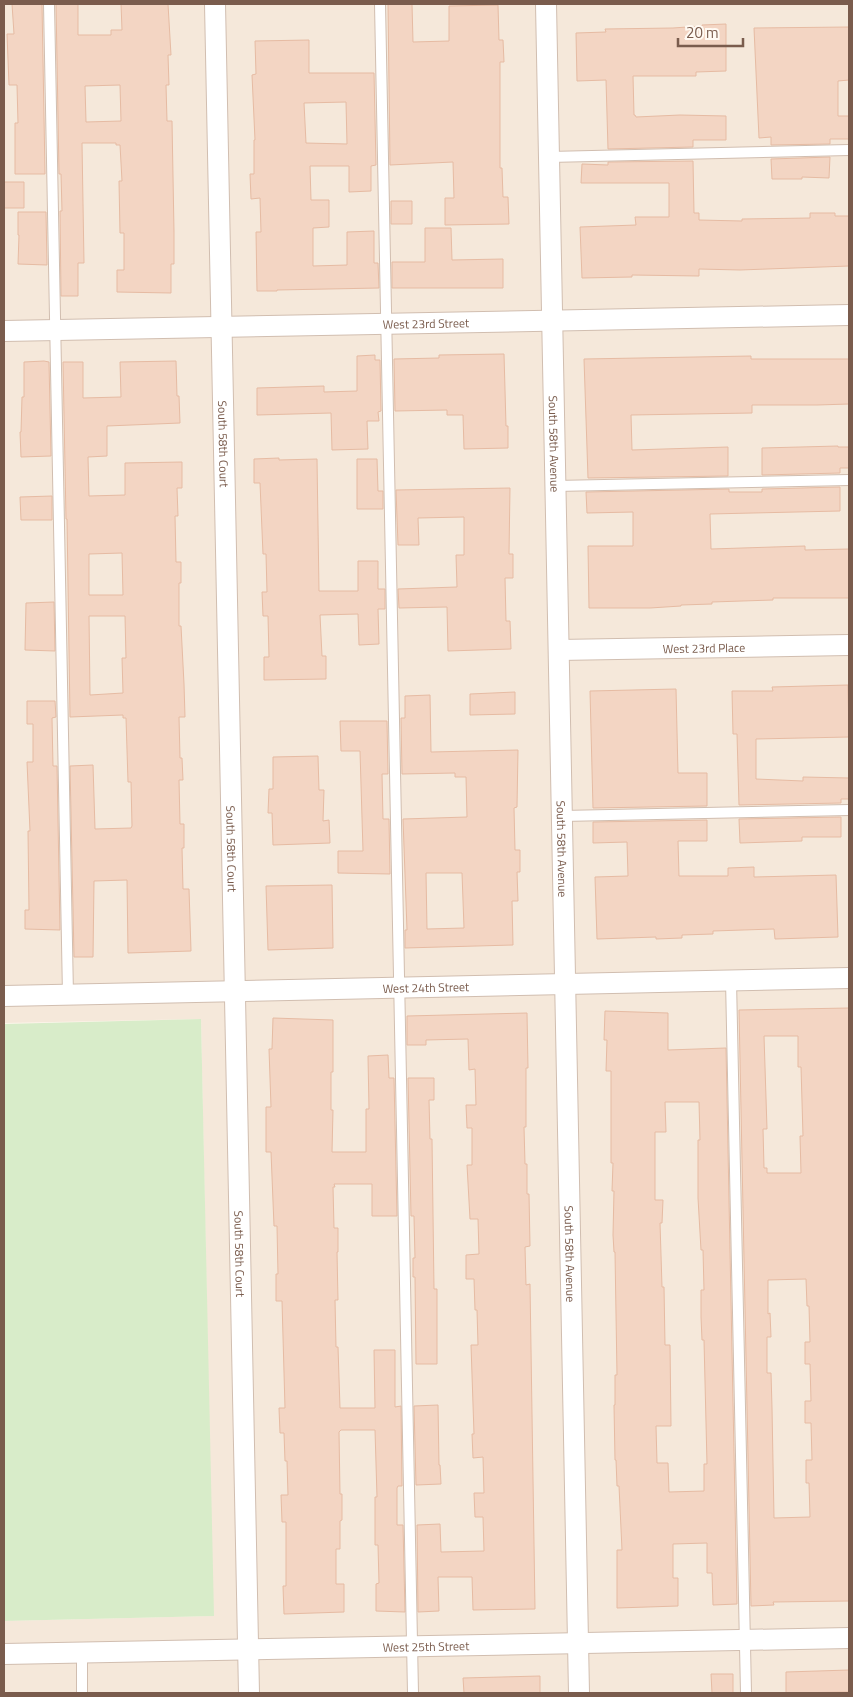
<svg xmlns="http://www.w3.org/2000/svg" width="853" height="1697" font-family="'Titillium Web',sans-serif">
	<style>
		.residential { fill: #f5e8da }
		.green { fill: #d8ecc9 }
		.building { fill: #f3d5c3; stroke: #e6bba3; fill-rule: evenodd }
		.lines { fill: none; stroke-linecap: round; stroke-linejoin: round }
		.lane-casing { stroke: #d1beb0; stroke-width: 12 }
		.street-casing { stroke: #d1beb0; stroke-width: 22 }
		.lane { stroke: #fff; stroke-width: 10 }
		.street { stroke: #fff; stroke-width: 20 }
		.labels { text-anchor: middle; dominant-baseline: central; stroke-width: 4.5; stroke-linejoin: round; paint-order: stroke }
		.street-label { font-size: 12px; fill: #7a5c4d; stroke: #fffaf3 }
	</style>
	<rect width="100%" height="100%" fill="#fdf6ec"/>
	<!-- residential -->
	<path class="residential" d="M4 4H849V1693H4V1621L213 1616 201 1019 4 1023Z"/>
	<!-- green -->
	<path class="green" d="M201 1019 214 1616 4 1621V1024Z"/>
	<!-- building -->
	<path class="building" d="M12 4H42L45 174H15V123H18L17 85H9L7 34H14Z
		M56 4H78V35H111V30H122L121 4H168L171 55H168L169 85H166L167 121H172L174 232V264H171V293L117 292V270H124V233H120L119 181H122L120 145H116V143H82L84 263H78V296H61L60 211H62L61 174H59ZM120 85 121 121 86 122 85 86Z
		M388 4H412L413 42 449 41V6L498 5 499 40H503L504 62H500V168H502L503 197H508L509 224 445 225V198H454L453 162 390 165Z
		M726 24V71L696 72V76H633L634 115H635L636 117 680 115 726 116V140H693V147L608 149 606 80 577 81 576 33 606 32 605 29 673 28 702 26V25Z
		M849 27V80L838 81V116H849V139H830V144L771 145V137L759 138 754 28Z
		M309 40V73H374L376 165 371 166V191L349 192V166H310L311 200H329V227L313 228V266L347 265V232L374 231V263H378L379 288 277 290V291H257L256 232H261L260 198 251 199 250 174H254V140H255L252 75 256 74 255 41ZM346 102 347 144 306 143 304 103Z
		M830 157 829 178 802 177V179H772L771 159Z
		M693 161 694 213H699V220L742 221V219L810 218V213H835V216H849V266L740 270 699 269V276L632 275V277L582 278 580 227 636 225 635 217H669V183H581L582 164 608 165V162Z
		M4 182H24V208H4Z
		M391 201H412V224H391Z
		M18 212H46L47 265 18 264 19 235H18Z
		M425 228H451L452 260 503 259V288H392V262H425Z
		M504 354 506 426H508V448L464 449 463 415H447V410L395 411 394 359 439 358V355Z
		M375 355V360H380L381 411 378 412 379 421H367L368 449 332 450 331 413 257 415V388L324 386V392L357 391V356Z
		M751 356V359H849V404L817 405H752V413L631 415 632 450 728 447V476L588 478 584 359Z
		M44 361 49 362 51 456 21 457 20 432H21L22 397H24V362Z
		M176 361 177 396H179L180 423 107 426V456L88 457 89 496 125 495V463L182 462V488H177L178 516H175L176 562H181V583H179V626H181L184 684 185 717H179L180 758H182L183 780H179L180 824H184V848H182L183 889H189L191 951 128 953 127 880 94 881 93 957H74L70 766 93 765 95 829 131 828 132 826 131 782H128L126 718H123V715L70 717 67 519H66L63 362H83V398L121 397 120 362ZM122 553 123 595H89V554ZM89 616H125L126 658H122L123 693 90 695Z
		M838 446V447H849V468H840V473L762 475V448Z
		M279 458V460L317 459 319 591H358V561H378V589H385V609H378L379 644 359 645 358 614 320 615 322 656H326V679L264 680V657H269L268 616H263L262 592H267L266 554H263L260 483H254V459Z
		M357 459H377L378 491H383V509H357Z
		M840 487V511L710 514 711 549 805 546V550L849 549V598H773V600L712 602V604L681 605V606L650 608H589L588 546H633V512L587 513 586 492 729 489V492H762V489Z
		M510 488 509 554H513V578H505L506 621H510L511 649 448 651 447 607 399 608 398 589 457 587 456 555H464V517L418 518 419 545H398L396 490Z
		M52 496V520H21L20 497Z
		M54 602 55 651 25 650 26 603Z
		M848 685 849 737 756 739V779L803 781V777L849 778V799H841V803L739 805 737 734H733L732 691H773L772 687Z
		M676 689 678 773H707V806L593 808 590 691Z
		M515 692V714L470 715V694Z
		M430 695 431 752 518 750 517 807 514 808 515 850H520V872H517L518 901H512L513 945 405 948V930H407L403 819 467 817 466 777H455V773L402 774 401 718H405V696ZM426 873H462L464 928 427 929Z
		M27 701H55L56 717 52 718 53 766H57L60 930 25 929V910H29L28 831H30L27 762H33V724H27Z
		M340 721H387L388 774H382L383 819H389L390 874 338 873V851H363L360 751H341Z
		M318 756 319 790H324L323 821 329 820 330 843 273 845 272 813H268L269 789H273V757Z
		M841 817V837H802V841L740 843 739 819Z
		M707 820V841H678L679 876H728V868L754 867V877L836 875 838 937 775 939 774 929 713 931V934L682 935V938L656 939V937L597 939 595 877 628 876 627 842 593 843V822Z
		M332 885 333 948 268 950 266 886Z
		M849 1008V1601L773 1602 774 1605 751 1606 739 1010ZM764 1036H798V1067H801L803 1136H800L801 1173H767V1168H764L763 1129H767ZM806 1279 807 1306H809L810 1342H805V1364H810L811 1401H805V1423H811L812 1460H806V1483H809L810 1517 774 1518 772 1408 771 1373H767V1337H771L770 1313 768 1314V1280Z
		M605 1011 668 1013V1050L726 1048 737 1604 713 1605 712 1573H707V1543L673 1544V1578H678V1606L617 1608V1550H622L619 1486H617L616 1460H615L614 1405H615V1375H617L615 1252H614L613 1235 614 1191H612L613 1163H611V1071H606L607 1040H604ZM665 1102H699L700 1140H698V1198L701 1250H703L704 1290H701V1317L702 1340H704L707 1464H704V1491L669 1492 668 1463H657L656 1426H671L670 1345H665L664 1287H662L660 1223H662L663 1200H655V1132H666Z
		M527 1013 528 1068H526V1127H524L525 1164H527V1194H529L530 1246 525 1247 526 1285 530 1284 535 1609 473 1610 472 1577H438L439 1611 418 1612 417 1525 440 1524 441 1552 484 1551 483 1517H475L474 1493H484L483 1457 473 1458 472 1434H474L471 1345H478L477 1310H475L474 1279H466V1255L479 1254 478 1219H470L467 1165H472V1128H467L466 1105H476L475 1069 469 1070 468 1039 426 1040V1045H407V1016Z
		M273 1018 333 1020V1072H331V1110H333L332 1152H366V1109H369L368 1056 388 1055 389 1078H394L397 1216H372V1184H334L335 1187H333L334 1228H338V1252H337L338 1300H335L336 1347H338L340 1408H375L374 1350H395V1407L401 1406 402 1486H398L397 1488V1525H403L405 1612 376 1611V1584L379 1583 378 1545H375V1497H377L375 1430H341L339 1432 340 1494H342V1520L340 1521V1549H336V1584H344V1612L284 1614 283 1586H286V1522H282L281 1495H288L287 1461H285L284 1433H280L279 1408H285L282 1301H276V1274H278L277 1226H274L271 1152H266V1107H271L269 1049H272Z
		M408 1078H434V1100H429L430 1139H432L434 1289H437V1364H416L415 1277H413V1258H415L414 1217V1216H411Z
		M438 1405 439 1465H440L441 1484 416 1485 414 1406Z
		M849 1670V1692L786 1693V1672Z
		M711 1674H733V1693H712Z
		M540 1676V1693H464L463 1678Z"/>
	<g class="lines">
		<!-- lane casing -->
		<g class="lane-casing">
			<path id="lane" d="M49 4 68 995
				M380 4 413 1693
				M549 157 849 150
				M555 486 849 480
				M562 816 849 810
				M731 980 746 1693
				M82 1653V1693"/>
		</g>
		<!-- street casing -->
		<g class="street-casing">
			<g id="street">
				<path id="s1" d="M215 4 249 1693"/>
				<path id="s2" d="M546 4 579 1693"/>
				<path id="s3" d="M4 331 849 315"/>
				<path id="s4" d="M559 650 849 645"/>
				<path id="s5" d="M4 996 849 978"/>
				<path id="s6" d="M4 1654 849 1638"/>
			</g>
		</g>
		<!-- lane -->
		<use href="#lane" class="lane"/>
		<!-- street -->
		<use href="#street" class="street"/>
	</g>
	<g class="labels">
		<!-- street labels -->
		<g class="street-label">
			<text stroke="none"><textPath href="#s3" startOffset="422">West 23rd Street</textPath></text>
			<text stroke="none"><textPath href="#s1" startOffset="440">South 58th Court</textPath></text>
			<text stroke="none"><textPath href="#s2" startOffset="440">South 58th Avenue</textPath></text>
			<text stroke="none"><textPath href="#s4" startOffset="145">West 23rd Place</textPath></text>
			<text stroke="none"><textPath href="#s1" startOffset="845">South 58th Court</textPath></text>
			<text stroke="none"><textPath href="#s2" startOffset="845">South 58th Avenue</textPath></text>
			<text stroke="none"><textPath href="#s5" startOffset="422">West 24th Street</textPath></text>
			<text stroke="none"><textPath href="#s1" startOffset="1250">South 58th Court</textPath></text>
			<text stroke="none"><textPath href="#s2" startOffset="1250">South 58th Avenue</textPath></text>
			<text stroke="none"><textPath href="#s6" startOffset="422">West 25th Street</textPath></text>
		</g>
	</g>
	<!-- border -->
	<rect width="853" height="1697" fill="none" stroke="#7a5c4d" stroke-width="10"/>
	<!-- scale -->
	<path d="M678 38v8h65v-8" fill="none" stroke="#7a5c4d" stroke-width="2.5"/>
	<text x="686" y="38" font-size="15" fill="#7a5c4d" stroke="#fffaf3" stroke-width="4" paint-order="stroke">20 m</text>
</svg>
